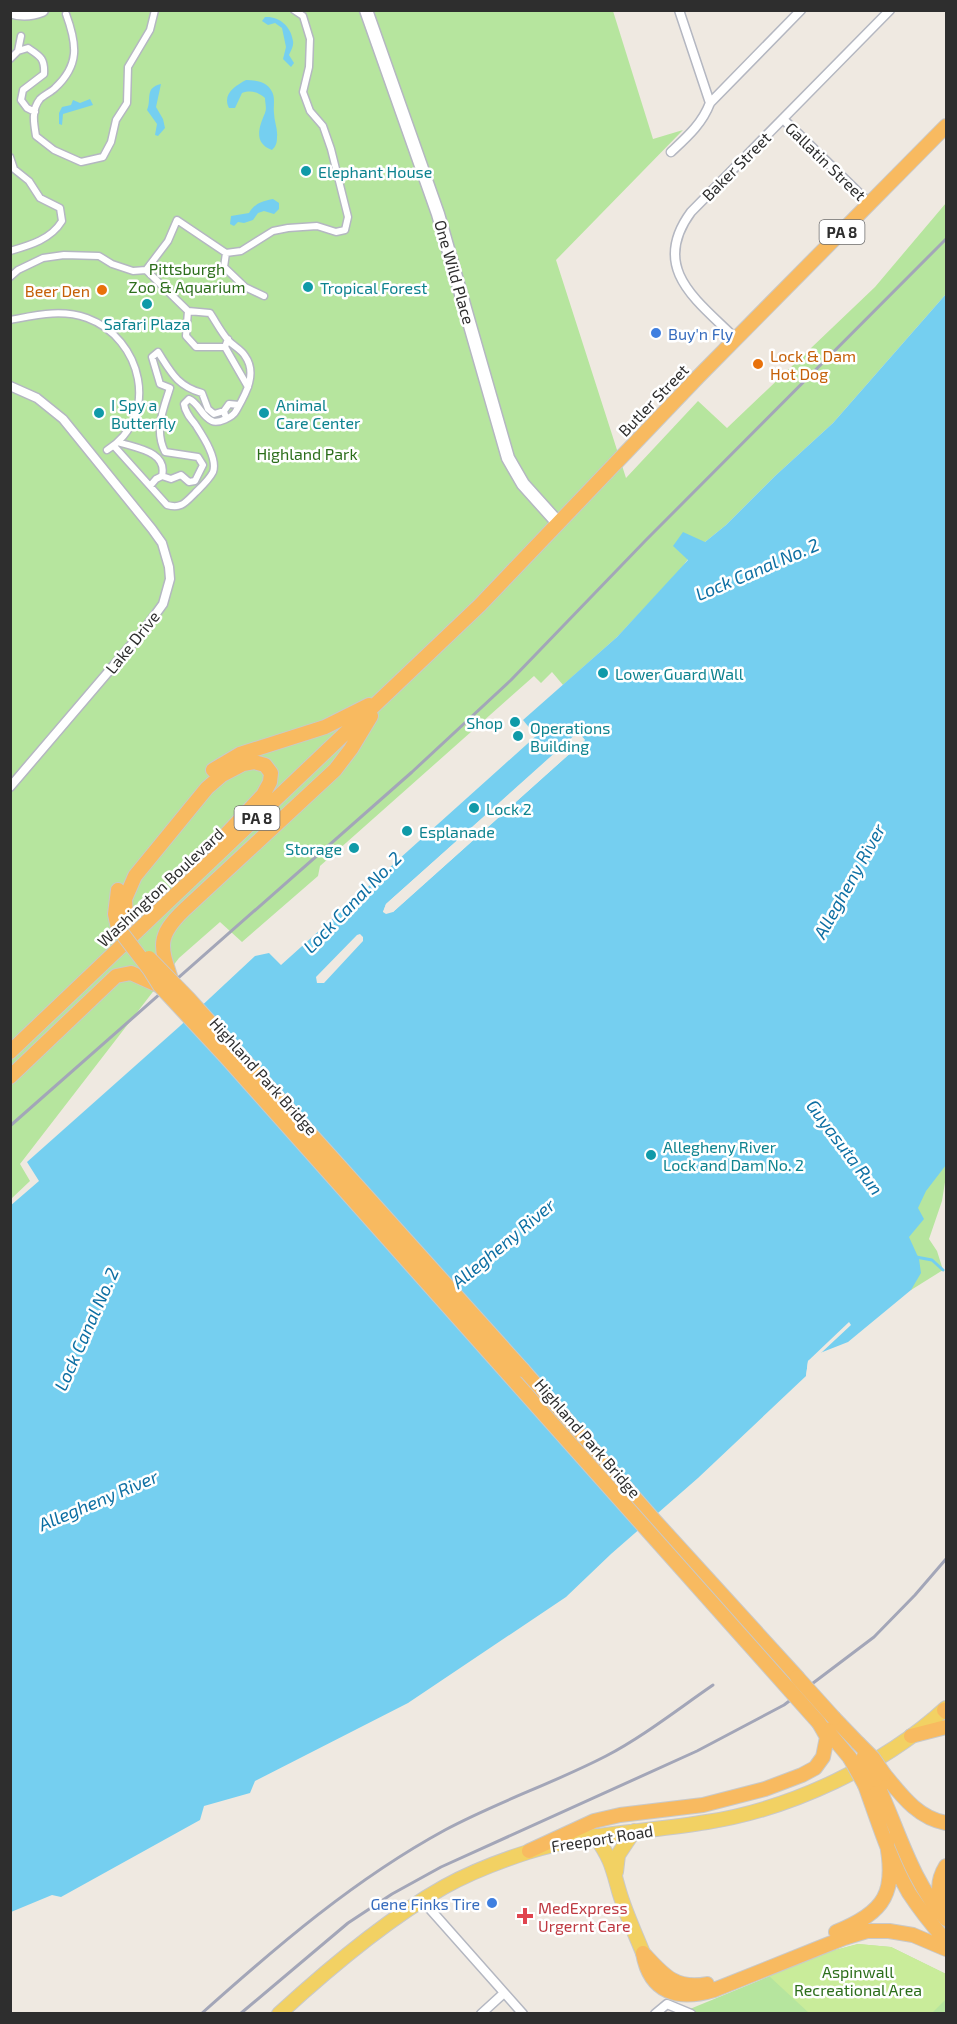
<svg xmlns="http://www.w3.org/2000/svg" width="957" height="2024" font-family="'Exo 2',sans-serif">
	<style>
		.green { fill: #b6e59e }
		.pitch { fill: #c9ec9a }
		.water { fill: #75cff0; fill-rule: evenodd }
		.pier { fill: #efe9e1; fill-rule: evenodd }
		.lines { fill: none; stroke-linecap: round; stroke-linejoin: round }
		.stream { stroke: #75cff0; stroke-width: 3 }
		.pedestrian-casing { stroke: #b4b7c1; stroke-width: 9 }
		.minor-casing { stroke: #b4b7c1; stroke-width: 11 }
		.secondary-casing { stroke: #b4b7c1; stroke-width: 15 }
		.primary-casing { stroke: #c9c9c9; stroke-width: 16 }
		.trunk-casing { stroke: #c9c9c9; stroke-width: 16 }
		.pedestrian { stroke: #fff; stroke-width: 6 }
		.minor { stroke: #fff; stroke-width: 8 }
		.secondary { stroke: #fff; stroke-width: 12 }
		.primary { stroke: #f2d163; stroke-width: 14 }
		.trunk { stroke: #f8ba60; stroke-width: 14 }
		.rail { stroke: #a3a6b8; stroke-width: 3 }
		.trunk-bridge-casing { stroke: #c9c9c9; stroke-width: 16; stroke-linecap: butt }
		.trunk-bridge { stroke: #f8ba60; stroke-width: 14 }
		.culture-dot { fill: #0f9aa8; stroke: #fff; stroke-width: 2 }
		.food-dot { fill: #e8710a; stroke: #fff; stroke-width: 2 }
		.shop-dot { fill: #3f7fe0; stroke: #fff; stroke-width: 2 }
		.health-dot { fill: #e0444e; stroke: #fff; stroke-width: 2 }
		.labels { text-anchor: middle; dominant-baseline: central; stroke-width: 5; stroke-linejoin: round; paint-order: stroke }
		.shield { fill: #fff; stroke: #6d6d6d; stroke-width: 1.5 }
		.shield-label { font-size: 15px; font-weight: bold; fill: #2e2e2e }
		.street-label { font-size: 16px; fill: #2e2e2e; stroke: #fff }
		.culture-label { font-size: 16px; fill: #0d838f; stroke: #fff; text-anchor: start }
		.park-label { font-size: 16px; fill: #2c6e1b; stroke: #fff }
		.food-label { font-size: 16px; fill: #c56008; stroke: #fff; text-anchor: end }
		.shop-label { font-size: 16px; fill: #366cbe; stroke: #fff; text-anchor: start }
		.health-label { font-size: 16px; fill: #be3a42; stroke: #fff; text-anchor: start }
		.water-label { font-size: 18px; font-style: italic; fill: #0d6fa3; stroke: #fff }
	</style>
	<rect width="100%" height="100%" fill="#efe9e1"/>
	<!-- green -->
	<path class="green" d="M11 11H613L653 139 683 130 556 260 626 478 698 401 727 428 875 287 946 203V294L833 423 775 476 726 525 705 542 674 546 688 559 680 570 617 637 563 685 552 672 541 683 534 676 320 866 318 876 242 942 220 922 179 958 20 1164 30 1181 11 1199Z
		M946 1142V1176L942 1201 929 1239 937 1251 943 1270 911 1290 902 1263V1188Z
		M858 1944 891 1947 946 1974V2013L691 2014 685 2011 828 1952Z"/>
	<!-- pitch -->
	<path class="pitch" d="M858 1944 891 1947 946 1974V1999L932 2013H809L769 1976 828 1952Z"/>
	<!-- water -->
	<path class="water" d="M265 17C279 16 291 26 293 41 294 46 291 50 289 55L294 63 291 67 283 59 286 47 282 28 275 23 268 25 262 21Z
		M246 80C255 80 266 81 271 90 276 97 273 106 274 113 274 121 278 129 277 137 277 143 276 146 272 150 253 143 259 127 265 113 267 108 265 103 265 98 258 92 251 90 242 93L235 108H229C222 94 235 86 246 80Z
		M161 84 156 107 163 119 165 128 158 136 155 135 157 124 147 110C152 99 144 88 161 84Z
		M90 99 93 105 63 114 62 125 59 124V113L62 107 71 105 73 100 80 103Z
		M273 199 279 203V209L274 214 264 211 258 213 253 220 244 223 238 222 234 226 230 224 231 216 249 213C254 204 262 201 273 199Z
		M946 294V1165L926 1191 918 1208 924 1219 909 1237 919 1259 921 1273 911 1290 848 1342 820 1353 808 1361 806 1376 698 1478 611 1554 566 1597 408 1703 255 1781 250 1793 204 1806 200 1820 61 1897 52 1895 11 1912 10 1206 39 1181 27 1162 180 1026 255 956 269 953 281 965 536 736 523 720 617 637 688 560 673 546 683 532 705 542 726 525 775 476 833 423ZM578 733 585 740 393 912H383L386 904Z"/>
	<!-- pier -->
	<path class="pier" d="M578 732 585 740 393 912 386 914 383 912 386 904ZM578 736 581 740 391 910 387 911 388 906Z
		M360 934 363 937V941L324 983H317L316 977 357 935Z
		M849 1322 851 1325 821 1353 822 1355 816 1357 811 1363 808 1378 806 1376 808 1361Z"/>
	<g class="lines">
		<!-- stream -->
		<path class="stream" d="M916 1257 932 1260 943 1270"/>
		<!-- pedestrian casing -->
		<g class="pedestrian-casing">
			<path id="pedestrian" d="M66 14C77 44 80 65 55 88 51 92 44 95 40 99 31 110 34 124 36 136L54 150 81 162 103 157 111 142 116 120 127 103 128 67 150 30 155 10
				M18 51 21 36
				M10 59 18 51 28 48C40 56 45 58 44 74L23 90 21 100 27 108 35 112
				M10 157 14 169 29 181 40 198 60 208 62 221C51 239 31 245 10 251
				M226 253 224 267 245 287 264 296
				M146 270 188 311 186 336 196 347H225L228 339
				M10 277 18 270 43 258 64 255 99 256 112 264 133 271 146 270 168 241 177 220 226 253 241 251 273 231 288 228 317 226 336 232 345 230 348 217 331 149 323 126 310 111 303 92 309 67 310 39 303 16 294 10
				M10 320C37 315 61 309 87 318 142 338 161 416 107 450
				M225 347 248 387
				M225 415 224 411 229 404 239 405
				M118 442C135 448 168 451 162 476L171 479 181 475 189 482 195 481 203 465 198 457 165 452C154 430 163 410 170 388L160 384 152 357 158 352C171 372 177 386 202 393L208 409 214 414 224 411
				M114 446 167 505C181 509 185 503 195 493 201 487 209 480 213 472 218 458 202 435 195 424 190 418 185 412 184 404L189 399C199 403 201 416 212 421 218 424 233 417 236 411 245 395 258 374 245 356 241 349 233 346 228 340 221 332 216 322 210 313L188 311
				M150 486 156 479 162 476"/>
		</g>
		<!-- minor casing -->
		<g class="minor-casing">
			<path id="minor" d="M679 10 710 103
				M783 119 870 204
				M671 152C687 137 702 124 710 103L801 10
				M736 339C698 301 649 269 691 212L890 10
				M10 386 37 398 63 419 152 529 162 543 169 567 170 579 163 604 144 630 10 787
				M422 1900 523 2014
				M481 2014 504 1993
				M655 2014 667 2004 691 2014"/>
		</g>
		<!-- secondary casing -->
		<g class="secondary-casing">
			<path id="secondary" d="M366 10 438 214 508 458 523 484 558 523
				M10 11C21 15 32 14 42 10"/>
		</g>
		<!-- primary casing -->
		<g class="primary-casing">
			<path id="primary" d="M595 1836C611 1859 612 1866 619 1891 625 1912 635 1933 643 1953
				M616 1872 618 1855 634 1831
				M279 2014C328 1969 387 1919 444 1887 471 1872 500 1861 528 1852 586 1833 648 1832 707 1822 791 1809 884 1765 946 1708"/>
		</g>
		<!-- trunk casing -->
		<g class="trunk-casing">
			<path id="trunk" d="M213 770 240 754 325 727 369 705
				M118 890 115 914 118 928
				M126 921 125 899 135 876 207 788 222 775 243 764 254 762 265 765 271 773 270 782 263 795 218 843
				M171 979C160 946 157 936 184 910L335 770 351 749 371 716
				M10 1052 480 605 698 377 946 126
				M10 1077 116 976 131 973 160 986
				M523 1370 655 1521 797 1677
				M944 1710 946 1712
				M834 1718 858 1743
				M825 1728 850 1758
				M911 1736 946 1727
				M884 1774C902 1796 918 1818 946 1823
				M875 1780C898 1827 910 1880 946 1919
				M865 1785C878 1821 890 1860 909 1893 920 1910 933 1926 946 1941
				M529 1851 594 1821 620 1815 703 1805 765 1789 802 1775 815 1768 823 1757 827 1737 819 1723
				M945 1912C938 1895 936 1882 946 1866
				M836 1932C886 1912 897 1892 886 1839
				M643 1953C650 1993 678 2001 714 1990L844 1938 867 1931H889L913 1935 946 1949
				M645 1955C664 1976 677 1990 707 1984"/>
		</g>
		<!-- pedestrian -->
		<use href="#pedestrian" class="pedestrian"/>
		<!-- minor -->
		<use href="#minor" class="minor"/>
		<!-- secondary -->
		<use href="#secondary" class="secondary"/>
		<!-- primary -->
		<use href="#primary" class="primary"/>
		<!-- trunk -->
		<use href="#trunk" class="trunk"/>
		<!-- rail -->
		<path class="rail" d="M10 1126 412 772 511 680 646 540 946 239
			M201 2014C277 1946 355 1879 445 1830 497 1802 554 1783 606 1756 644 1736 678 1709 713 1685
			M240 2014 348 1923 392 1894 441 1867 697 1751 784 1705 874 1637 915 1595 946 1559"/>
		<!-- trunk-bridge casing -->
		<g class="trunk-bridge-casing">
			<path id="trunk-bridge" d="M118 928 150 970 160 986 226 1057 819 1723
				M149 958 189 999 523 1370
				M797 1677 834 1718
				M858 1743 873 1758 884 1774
				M864 1756 875 1780
				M850 1758 865 1785"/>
		</g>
		<!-- trunk-bridge -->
		<use href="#trunk-bridge" class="trunk-bridge"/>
	</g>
	<!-- markers -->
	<g class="culture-dot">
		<circle cx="306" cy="171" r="6"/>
		<circle cx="308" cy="287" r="6"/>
		<circle cx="147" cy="304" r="6"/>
		<circle cx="99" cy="413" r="6"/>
		<circle cx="264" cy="413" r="6"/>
		<circle cx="603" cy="673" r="6"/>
		<circle cx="515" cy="722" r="6"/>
		<circle cx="518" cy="736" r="6"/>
		<circle cx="474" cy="808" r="6"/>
		<circle cx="407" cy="831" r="6"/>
		<circle cx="354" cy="848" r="6"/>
		<circle cx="651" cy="1155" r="6"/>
	</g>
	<g class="food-dot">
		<circle cx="102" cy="290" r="6"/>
		<circle cx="758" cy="364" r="6"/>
	</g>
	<g class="shop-dot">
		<circle cx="656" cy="333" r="6"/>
		<circle cx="492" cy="1903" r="6"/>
	</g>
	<path class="health-dot" d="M522 1907h6v6h6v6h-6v6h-6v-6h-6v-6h6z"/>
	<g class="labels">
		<!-- shield labels -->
		<g class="shield">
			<rect x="819.5" y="220" width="45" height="24" rx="4.5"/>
			<rect x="234.5" y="806" width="45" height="24" rx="4.5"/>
		</g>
		<g class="shield-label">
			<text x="842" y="232">PA 8</text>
			<text x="257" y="818">PA 8</text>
		</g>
		<!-- street labels -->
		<g class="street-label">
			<text transform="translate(826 161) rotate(44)">Gallatin Street</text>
			<text transform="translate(736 166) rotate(-45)">Baker Street</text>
			<text transform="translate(455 272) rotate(74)">One Wild Place</text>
			<text transform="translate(653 400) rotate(-46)">Butler Street</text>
			<text transform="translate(132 642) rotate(-51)">Lake Drive</text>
			<text transform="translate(160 887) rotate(-43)">Washington Boulevard</text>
			<text transform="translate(264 1076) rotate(48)">Highland Park Bridge</text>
			<text transform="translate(588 1438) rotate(49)">Highland Park Bridge</text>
			<text transform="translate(602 1838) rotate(-9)">Freeport Road</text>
		</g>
		<!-- culture labels -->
		<g class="culture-label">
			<text x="318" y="171">Elephant House</text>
			<text x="320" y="287">Tropical Forest</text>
			<text x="147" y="323" text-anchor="middle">Safari Plaza</text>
			<text x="111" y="404">I Spy a<tspan x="111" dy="18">Butterfly</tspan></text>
			<text x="276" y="404">Animal<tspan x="276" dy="18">Care Center</tspan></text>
			<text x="615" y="673">Lower Guard Wall</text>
			<text x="503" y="722" text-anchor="end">Shop</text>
			<text x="530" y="727">Operations<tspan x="530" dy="18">Building</tspan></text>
			<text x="486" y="808">Lock 2</text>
			<text x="419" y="831">Esplanade</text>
			<text x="342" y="848" text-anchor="end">Storage</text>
			<text x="663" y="1146">Allegheny River<tspan x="663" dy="18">Lock and Dam No. 2</tspan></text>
		</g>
		<!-- park labels -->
		<g class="park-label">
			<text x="187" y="268">Pittsburgh<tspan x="187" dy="18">Zoo &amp; Aquarium</tspan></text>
			<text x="307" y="453">Highland Park</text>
			<text x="858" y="1971">Aspinwall<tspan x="858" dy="18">Recreational Area</tspan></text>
		</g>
		<!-- food labels -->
		<g class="food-label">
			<text x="90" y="290">Beer Den</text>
			<text x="770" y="355" text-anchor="start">Lock &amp; Dam<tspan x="770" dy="18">Hot Dog</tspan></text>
		</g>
		<!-- shop labels -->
		<g class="shop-label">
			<text x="668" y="333">Buy'n Fly</text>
			<text x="480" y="1903" text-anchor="end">Gene Finks Tire</text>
		</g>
		<!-- health labels -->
		<g class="health-label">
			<text x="538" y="1907">MedExpress<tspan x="538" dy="18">Urgernt Care</tspan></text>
		</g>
		<!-- water labels -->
		<g class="water-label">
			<text transform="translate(757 569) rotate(-23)">Lock Canal No. 2</text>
			<text transform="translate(849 881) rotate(-61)">Allegheny River</text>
			<text transform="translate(352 902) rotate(-46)">Lock Canal No. 2</text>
			<text transform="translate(845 1147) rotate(53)">Guyasuta Run</text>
			<text transform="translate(503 1243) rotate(-40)">Allegheny River</text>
			<text transform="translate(86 1329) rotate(-66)">Lock Canal No. 2</text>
			<text transform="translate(98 1500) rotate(-23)">Allegheny River</text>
		</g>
	</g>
	<!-- border -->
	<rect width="957" height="2024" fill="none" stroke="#2e2e2e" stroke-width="24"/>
</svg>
